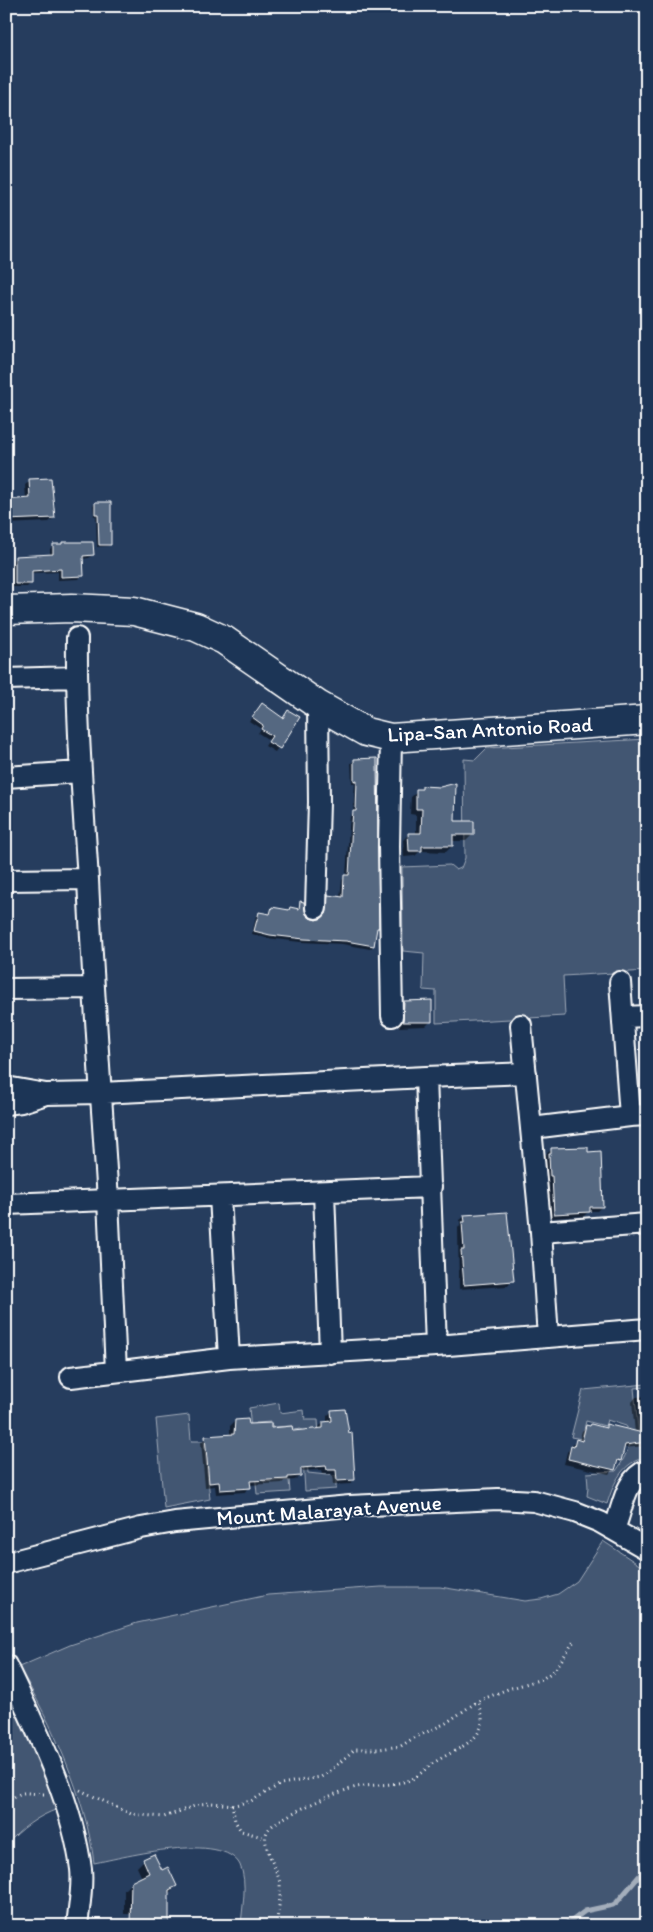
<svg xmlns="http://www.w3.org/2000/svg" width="653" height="1932" font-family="Itim,sans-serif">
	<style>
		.green { fill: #425672; stroke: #a0aab8 }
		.shadow { fill: #0007 }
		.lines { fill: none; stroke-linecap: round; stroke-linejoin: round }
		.stream { stroke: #a4aebb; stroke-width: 5 }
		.building { fill: #556781; stroke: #fff }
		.minor-casing { stroke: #fff; stroke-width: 24 }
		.secondary-casing { stroke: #fff; stroke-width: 31 }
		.path { stroke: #fff; stroke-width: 3; stroke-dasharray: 1 4; stroke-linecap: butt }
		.minor { stroke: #1d3557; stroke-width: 20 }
		.secondary { stroke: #1d3557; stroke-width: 28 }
		.labels { text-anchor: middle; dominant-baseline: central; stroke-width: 4; stroke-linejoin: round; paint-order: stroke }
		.street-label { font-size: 21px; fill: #fff; stroke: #1d3557 }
	</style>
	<rect width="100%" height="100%" fill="#263d5e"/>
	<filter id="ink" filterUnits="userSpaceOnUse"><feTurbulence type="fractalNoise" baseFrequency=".02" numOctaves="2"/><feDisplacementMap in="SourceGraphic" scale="10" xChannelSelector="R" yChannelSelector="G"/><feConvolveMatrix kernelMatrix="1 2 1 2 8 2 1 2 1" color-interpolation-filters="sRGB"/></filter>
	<g filter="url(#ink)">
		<!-- green -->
		<path class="green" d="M647 739V971L563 976 565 1016 436 1023V991L423 990 424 953 403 951 402 867 450 865 456 870 461 868 465 858 464 759 475 760 487 748Z
			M647 1384V1387L634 1388 640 1448 647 1447V1457C622 1462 614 1482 607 1504L587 1496 588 1487 587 1473 616 1471C624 1460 636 1438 626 1426L607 1420 605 1426 586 1421 582 1439 571 1437 583 1390Z
			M279 1403 280 1413 304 1410 305 1420H318L319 1436 306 1437 308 1473 336 1476V1489L305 1491 301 1429 293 1430 292 1426 272 1427 271 1422 256 1423 259 1457 264 1482 289 1480 290 1492 257 1494 249 1408Z
			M189 1415 191 1441H204L210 1499 164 1508 156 1419Z
			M603 1541 647 1570V1926H241C242 1907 248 1883 240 1865 222 1831 125 1857 94 1863 86 1796 52 1725 19 1667L70 1645 137 1623 268 1595 381 1587H440L525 1601 541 1599 558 1594 577 1581Z
			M6 1692 45 1773 58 1809C37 1816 21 1829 6 1845Z"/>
		<!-- shadow -->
		<path class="shadow" d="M30 481 54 518 49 522 6 524V501L26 500 25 485Z
			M96 503 110 544 108 546 97 547 96 516H94L93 505Z
			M54 545 92 555 89 558 82 559V575L79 579 58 580V572L31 573V583L27 587H12V561L16 557 50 556V549Z
			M262 705 282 719 288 712 298 718 275 752 265 746 269 740 258 733 261 729 249 721Z
			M355 760 375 930 373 946 370 949 342 944 300 942 266 938 252 934 256 916 260 913 268 915 272 909 288 911 290 909 297 910 301 902 305 915 310 919 316 921 324 918 325 900 329 896 340 898 342 880 346 876 349 827 350 816 353 813 355 783H352L351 763Z
			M423 787 454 823 472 835 466 841H452V846L446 852 420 851 415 856 404 857 403 840 409 834H416V815L410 814 411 797Z
			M404 1002 431 1021 426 1026 399 1027V1007Z
			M551 1150 602 1206 597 1211H589L584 1216 550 1218 548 1181H546L545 1160 546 1154Z
			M465 1216 512 1281 508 1286 459 1289 458 1228 460 1225V1220Z
			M647 1396V1446L623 1448 620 1460 609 1474 564 1464 567 1452 576 1441H579L582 1431 587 1426 604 1429 607 1426 635 1433 632 1402 636 1397Z
			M332 1411 354 1479 350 1484 333 1485 332 1474H323L322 1470 300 1471V1475L295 1480 284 1481 282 1483 249 1485 245 1492 216 1494 215 1486 205 1487 201 1442 206 1438 230 1435V1426L235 1421 248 1426 292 1432 319 1430V1427L323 1423H327V1416Z
			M154 1856 162 1872 176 1886 169 1893 161 1915 124 1914V1890L131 1883 142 1878 137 1867 143 1861Z"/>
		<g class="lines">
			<!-- stream -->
			<path class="stream" d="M561 1926 573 1920 585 1911 613 1905 617 1902 647 1867"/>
		</g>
		<!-- building -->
		<path class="building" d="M51 478 55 518 6 520V500L30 498 29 479Z
			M95 502H111V545H99L98 514H95Z
			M62 542H93L94 555 83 556 84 576 61 577V569L32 571V584H15V556L53 554V544H62Z
			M262 703 283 718 288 710 300 717 280 749 268 742 272 736 261 729 263 725 252 717Z
			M377 758 379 928H377L374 946 346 941 304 939 270 935 254 931 259 912 270 914 272 907 289 910 290 907 299 909 300 901 304 902 306 914 310 918 316 920 322 918 326 914 328 895 343 897 344 875H349L352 823 353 811H356L357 780 354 781V759Z
			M456 783 455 821H474V835H453V846H422V851H409L408 833H421L422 809H416V789H422V786L440 787Z
			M432 1000V1022H403L404 1001Z
			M588 1147V1152L601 1151 603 1207H590V1212L554 1214 552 1176H550L549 1154H551V1148Z
			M507 1212 514 1281 464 1285 461 1250H464L462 1222H465L464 1215Z
			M345 1409 349 1433 352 1432 355 1480 337 1481 336 1470H327L326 1466 301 1468V1476L288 1477V1479L250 1481 251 1488 220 1490 219 1482 209 1483 205 1436 234 1434 235 1420 248 1419 249 1424 271 1423V1428L292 1426 293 1431 323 1428V1422L332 1421 331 1410Z
			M591 1424 606 1428V1424L647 1434V1442L625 1445 621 1461 618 1460 615 1470 568 1459 571 1446 574 1447 576 1439 582 1441 586 1425 590 1426Z
			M154 1854 162 1870 168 1867 177 1886 169 1890V1926H130L131 1882 149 1873 143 1859Z"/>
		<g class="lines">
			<!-- minor casing -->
			<g class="minor-casing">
				<path id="minor" d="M6 679 76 677
					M391 738 389 846 392 1016
					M6 777 80 772
					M6 880 88 879
					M316 908 319 802 318 705
					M620 982 630 1116 647 1115
					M6 989 93 988
					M623 1017 647 1016
					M521 1025 541 1232 548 1337
					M6 1087 46 1094 101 1093 426 1077
					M6 1104 21 1102 43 1095
					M532 1128 630 1116
					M324 1192 330 1353
					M220 1196 229 1358
					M6 1204 108 1200C101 1093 93 987 88 880 83 799 76 719 77 638
					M541 1232 647 1224
					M436 1346 426 1077 526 1073
					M116 1371 108 1200 431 1187
					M71 1377 229 1358 436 1346 647 1329
					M614 1529C623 1509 624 1479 647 1470
					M6 1563 141 1528 175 1522 350 1506 498 1499 534 1501 575 1512 600 1522 647 1549
					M6 1665C36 1729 72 1799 81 1869 83 1887 79 1907 77 1926"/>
			</g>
			<!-- secondary casing -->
			<g class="secondary-casing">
				<path id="secondary" d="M6 610 72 608 134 611 196 627 224 640 318 705 366 732 391 738 647 720"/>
			</g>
			<!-- path -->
			<path class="path" d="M80 1790 131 1814 164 1817 200 1804 211 1803 235 1805 251 1801 281 1784 321 1777 329 1772 355 1749H379L401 1746 412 1739 446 1723 478 1701 508 1689 542 1679 555 1670 574 1641
				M6 1803C24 1788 24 1794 44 1794
				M232 1804 235 1821 241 1831 266 1838
				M276 1926C278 1912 281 1898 280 1884 278 1869 259 1843 268 1830 277 1817 341 1790 357 1787 374 1784 393 1786 410 1780 419 1776 426 1768 435 1762 460 1746 494 1739 478 1701"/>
			<!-- minor -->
			<use href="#minor" class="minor"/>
			<!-- secondary -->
			<use href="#secondary" class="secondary"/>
		</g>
	</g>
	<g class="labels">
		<!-- street labels -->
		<g class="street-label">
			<text transform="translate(490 729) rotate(-3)">Lipa-San Antonio Road</text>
			<text transform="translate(329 1510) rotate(-4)">Mount Malarayat Avenue</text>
		</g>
	</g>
	<!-- margin -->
	<rect width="653" height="1932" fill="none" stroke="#1d3557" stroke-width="25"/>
	<rect x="12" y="12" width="628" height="1907" fill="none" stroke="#fff" stroke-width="2" filter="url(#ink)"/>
</svg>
